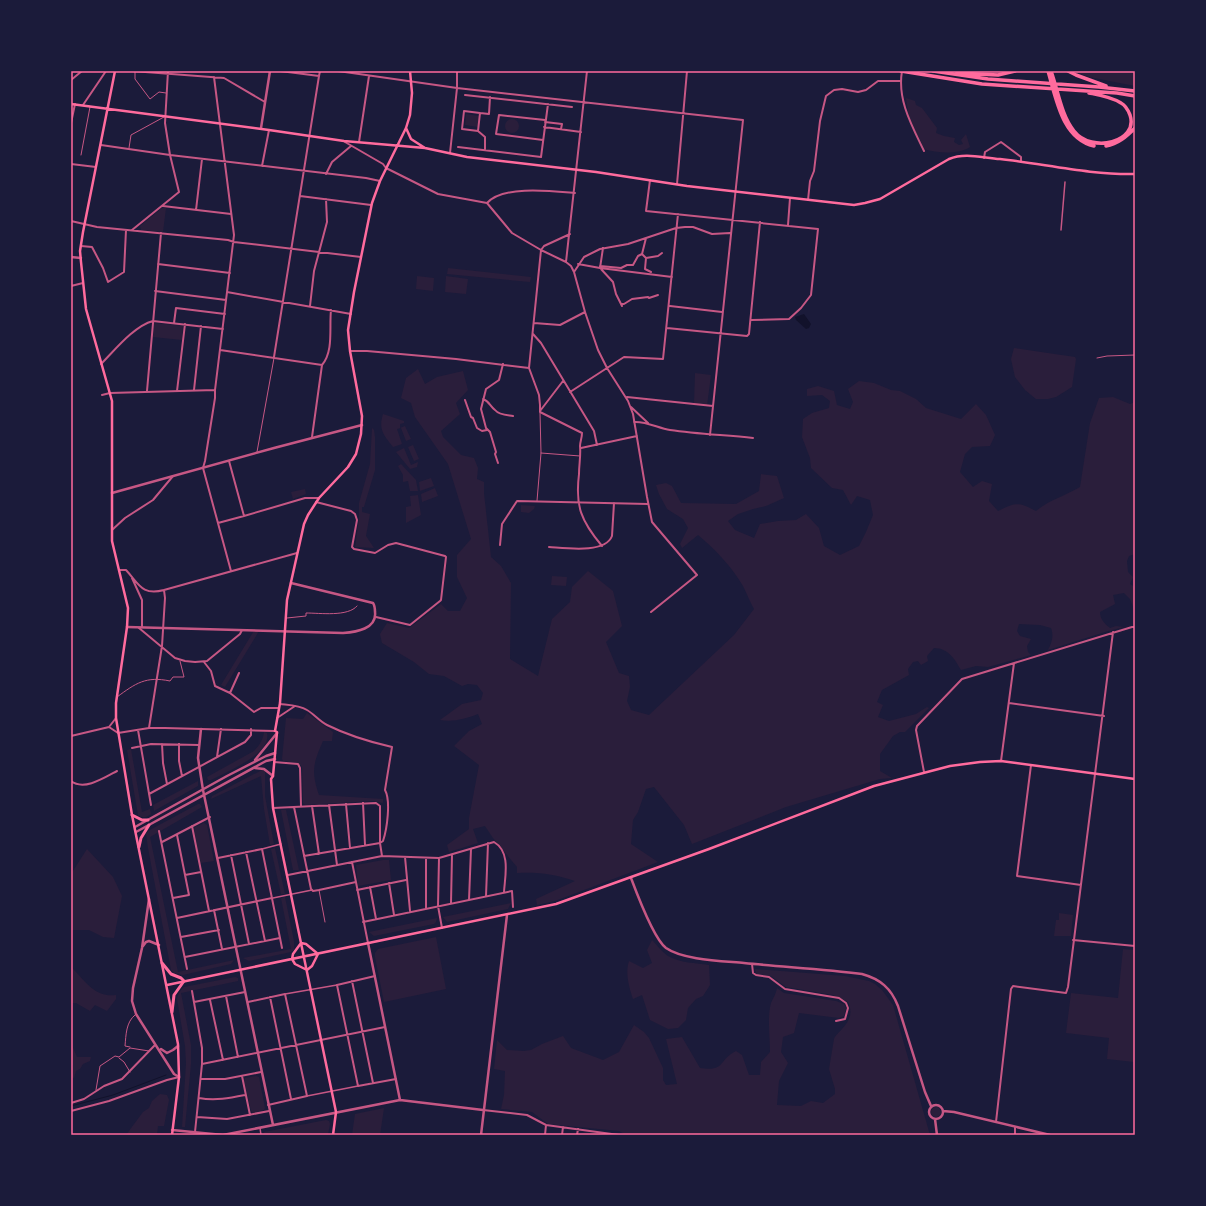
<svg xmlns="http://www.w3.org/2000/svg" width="1206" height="1206" font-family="'Varela Round',sans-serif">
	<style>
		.green { fill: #2a1e3b }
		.water { fill: #12122b }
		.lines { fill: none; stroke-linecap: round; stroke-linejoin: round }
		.stream { stroke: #12122b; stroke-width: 1 }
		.service { stroke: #c65784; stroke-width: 1 }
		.pedestrian { stroke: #c65784; stroke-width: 1.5 }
		.minor { stroke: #c65784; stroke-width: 2 }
		.tertiary { stroke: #c65784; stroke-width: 2.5 }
		.secondary { stroke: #ff6b9d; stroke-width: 2.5 }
		.primary { stroke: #ff6b9d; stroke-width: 3 }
		.motorway { stroke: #ff6b9d; stroke-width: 3.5 }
		.neatline { fill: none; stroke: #ff6b9d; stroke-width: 1.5 }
	</style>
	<rect width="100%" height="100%" fill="#1b1b3a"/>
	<!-- green -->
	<path class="green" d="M1073 71H1135V86L1089 77Z
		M906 98 915 101 916 105 922 108 937 128 936 133 944 136 955 138 954 142 959 145 963 144 961 140 966 134 970 147C958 155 937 153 924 149L909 118Z
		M466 114 479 116 478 127 465 125Z
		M505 126a7 7 0 1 1 14 0a7 7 0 1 1-14 0Z
		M162 208H166L163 232 141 230 140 226Z
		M448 268 531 277 530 282 447 274Z
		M417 276 434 278 433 291 416 289Z
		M446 276 468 279 466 294 445 292Z
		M154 323 183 326 182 340 153 337Z
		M1014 348 1075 357 1076 359 1072 387 1056 397 1048 399H1036L1025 390 1015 377 1011 359Z
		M418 369 425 384 437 377 463 371 468 390 456 403 460 414 441 431 443 437 461 455 474 458 478 468 477 479 484 482V493L491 557 501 566 511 583 510 659 538 676 552 619 570 602 572 587 588 571 613 591 622 626 606 642 619 673 629 676 630 687 627 701 631 710 649 715 734 635 754 609C750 602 747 594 743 586 732 567 715 549 698 535L682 548 680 544 688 528 683 519 667 509 659 494 656 485 666 483 672 486 681 503 736 504 759 491 761 474 777 476 784 498 766 506 753 509 738 514 728 521 735 530 754 538 760 524 778 521 796 520 806 514 819 528 824 546 840 555 859 546 866 532 873 515 870 500 857 496 851 505 843 490 832 488 811 468 810 458 802 437 803 419 812 413 829 408 830 401 822 395 807 396V389L818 386 834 391 837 405 850 409 853 402 848 389 859 381 874 383 891 390 900 391 916 399 926 408 961 419 976 404 986 415 995 435 990 446 972 447 965 454 960 472 973 487 982 481 992 484 989 501 998 511C1016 502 1019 502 1036 511 1049 500 1065 496 1080 487L1090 423 1099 398 1113 397 1130 404 1135 402V554L1129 556 1127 561 1128 572 1133 577 1130 584 1135 587V612L1130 599 1124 593 1113 595 1115 604 1100 612C1100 619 1104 623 1110 628L1116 626 1124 627 1105 632 1048 650C1052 642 1054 636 1051 628L1040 625 1019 624 1017 631 1020 636 1031 639 1027 646 1028 652 1031 655 988 667 976 666 961 670C955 659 948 648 934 648L927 656 928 661 921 665 918 661 913 662 908 669 909 675 882 690 877 702 883 705 878 717 889 721 916 714 927 707 929 708 905 732H900L893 736 880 754V771L892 778 880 779 786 807 692 844 684 825 654 787 646 789 638 812 633 820 631 844 658 862 555 901 537 905 536 899 575 881C554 874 539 872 517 873V867L493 838 485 826 473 829 478 843 449 852 447 845 469 829V818L479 765 454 746 469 731 482 724 478 714C465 719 454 722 440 720L462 704 481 700 483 693 477 685 468 684 462 686 444 676 429 674 414 662 382 643 380 634 387 623 409 628 441 604 448 611H460L467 598 457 577V555L471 539 448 464 415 417 411 403 401 398 406 378Z
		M695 373 711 375 707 406 694 403Z
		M383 414 404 421V423L400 424V428L405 426 411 439 406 441 401 428 397 429 402 444 393 447C384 435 378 430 383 414Z
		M372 428 374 430 375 437V470L364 507H362V512L370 514 366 536 374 548 355 547 359 519V503L370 464Z
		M413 445 419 459 414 461 408 447Z
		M404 448 411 465 418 462 417 467 410 469 396 452Z
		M401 464 416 480 418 491H410L408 481 403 482V475L398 466Z
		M431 478 434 486 420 491 419 482Z
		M435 488 438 496 422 502 421 494Z
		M305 489 306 494 293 499 291 492Z
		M418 495 421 515 406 523V507L411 506 410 496Z
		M521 505 535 506 534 509 529 513 521 512Z
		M552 576 567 577 566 586 551 585Z
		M255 629 259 631 225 687 221 685Z
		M307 713 333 732 332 741H323C313 764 311 771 319 795L383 799V803L373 801 305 805 303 803 302 767 298 763 283 761 282 759 286 718 303 719Z
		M264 732 267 733C272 754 226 772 211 780H208L207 777 254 751C259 746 263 740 264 732Z
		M131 749 142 812 150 809 151 814C147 817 143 819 138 815L127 750Z
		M262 770H265V796L274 844 270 845 264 809 261 776 211 799 212 796Z
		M198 781V786L154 811 153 805Z
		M198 804H200L202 807 150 837 178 972 234 960 231 964 183 975 174 973 171 970 148 848 146 834 148 831Z
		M281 810H286L299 870H293Z
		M204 823 207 825 214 861 200 863 194 829 195 827Z
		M275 848 285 894H281L271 849Z
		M87 849 113 877 122 896 114 938 103 937 89 930H71V874Z
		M383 860H389L391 880 358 886 356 865Z
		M285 897 294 941V950L291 952 249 961 243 958 291 949 281 898Z
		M511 903 508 909 447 922 443 917Z
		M1059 913 1073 915 1071 936H1054L1056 920H1059Z
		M437 918 436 922 434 924 374 936 369 932Z
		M436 937 446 989 384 1002 375 957V953L378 949Z
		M652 940C657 945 662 952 668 956 680 963 696 963 709 965L710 985 703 996 696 999 688 1008 686 1020 678 1028 668 1029 650 1020 642 995 633 999C629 987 625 973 629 961L643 968 652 963 647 950Z
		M1123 949 1135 950 1134 1062 1107 1059 1109 1038 1066 1033 1071 993 1118 998Z
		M71 967C85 980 94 998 116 995V999L107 1011 95 1005 90 1011 76 1003H71Z
		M755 969 845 976 869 981 875 984 882 990 893 1005 930 1135H626L619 1131 548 1124 532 1112 501 1109 504 1095 505 1071 494 1069 497 1040 507 1050 524 1051 531 1050 542 1044 563 1036 571 1048 603 1060 619 1052 634 1025 644 1032 649 1038 663 1068V1080L666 1085 677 1084 666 1039 682 1037 700 1068C726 1072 718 1060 736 1051L742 1055 749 1075H760L761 1062 770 1052C770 1036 767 1018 771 1003 773 998 776 994 777 988L784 993 836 1001 844 1004 846 1008 844 1016 839 1018 799 1013 794 1033 783 1037 781 1052 788 1063 779 1081 777 1105 801 1106 811 1101 823 1103 835 1094V1089L829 1069 834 1039C836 1034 839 1033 842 1029 850 1020 853 1013 848 1002L833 995 786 987 771 976 756 974Z
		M235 977 238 978V981L181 993 191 1045V1064L185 1127H182L186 1063 185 1046 177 999C178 994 180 990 184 987Z
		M71 1043 77 1057H91L90 1061 83 1064 80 1069 76 1071 74 1078 71 1077 73 1065 71 1064Z
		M256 1076 259 1077 265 1108 264 1110 253 1113 251 1111 244 1081 245 1078Z
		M160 1094 167 1095 169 1100 164 1126H158L157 1135H126L143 1112 149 1108 152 1101Z
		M931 1112a5 5 0 1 1 10 0a5 5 0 1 1-10 0Z
		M384 1108 380 1135H352L355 1114Z
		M326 1120 329 1121 330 1124 328 1135H265L264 1132Z"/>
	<!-- water -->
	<path class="water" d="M804 314 811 324 809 328 806 329 796 320 795 317Z"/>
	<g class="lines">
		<!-- stream -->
		<path class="stream" d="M71 1106 113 1095 166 1075"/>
		<!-- service -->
		<path class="service" d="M135 72V79L150 99 159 92 166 93
			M129 148 131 135 164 117
			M81 155 90 107
			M1097 358 1107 356 1135 355
			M257 452 274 358
			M541 453 580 456
			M537 501 541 453 540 413
			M287 618 306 616V613C320 613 348 617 357 606
			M117 697C136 683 146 676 170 681L173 677H184L180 661
			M319 890 325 922
			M130 1047 125 1046C126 1035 126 1022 135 1015
			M119 1058 124 1062 130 1072
			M96 1090 100 1066 115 1056 119 1057 130 1048 149 1051"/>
		<!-- pedestrian -->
		<path class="pedestrian" d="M1061 230 1065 182
			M262 849 281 844
			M273 898 312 890
			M285 994 337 985
			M307 1096 358 1086
			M260 1128 261 1135"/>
		<!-- minor -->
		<path class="minor" d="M132 71 224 78 265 102
			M338 71 457 88 743 120 710 435
			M902 71C897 100 912 126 924 151
			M319 76 320 71
			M214 77 234 235 215 390V398L205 461 203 468 231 571
			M71 80 82 71
			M465 95 572 107
			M83 105 106 71
			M545 122 562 124 561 129
			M71 123 75 104
			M544 127 581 132
			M478 131 462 129 464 111 480 113
			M543 140 496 134 499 115 545 120
			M345 142 383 164 386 168 438 194 487 203 512 233 541 250 566 262 571 266 574 272 585 312 598 350 607 368 628 401 633 414 647 497 652 522 697 575 651 612
			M359 142 369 76
			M101 145 170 155 366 178 380 181
			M458 147 541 157 548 104
			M485 149V137L478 131 480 113 489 114 490 97
			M450 153 457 88V71
			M984 158 985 152 1001 142 1021 157V162
			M71 164 96 167
			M262 166 269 130
			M326 174 332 162 351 146
			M650 180 646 211 818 229 811 295 801 308 789 319 751 320
			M677 184 687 71
			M300 196 371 205
			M808 200 810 181 814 171 820 121 826 96 834 90 842 89 858 92 866 90 878 81H900
			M487 203C503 185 552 191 575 193
			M163 206 231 214
			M196 210 202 159
			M71 221 97 227 228 240 234 242 361 257
			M788 225 790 198
			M132 230 179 192 170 155 165 123 168 71
			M646 238 642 254 646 258 658 256 662 253
			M81 246 92 247 103 268 108 282 124 272 126 230
			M646 258 645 269 651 272
			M566 262 587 71
			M158 264 230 273
			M578 264 600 268 603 248
			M600 266 621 268 627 265H633L638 256 642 254
			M600 268 672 277
			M601 269 613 282 616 294 622 306
			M574 272 584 257 600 249 628 244 676 228 685 227H693L712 234 730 233
			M71 286 83 283
			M155 291 226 300
			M227 292 351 314
			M621 304H624L632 299 648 297 649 298 658 295
			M310 306 314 271 327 222 326 199
			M670 306 722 312
			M174 323 176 308 225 314
			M534 323 560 325 585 312
			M667 328 747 336 749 334 760 222
			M533 334 541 343 594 431 597 445
			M220 350 322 365
			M350 351H367L456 359 529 368
			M274 357 319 76 280 71
			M101 364C115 350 134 326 153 321L223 329
			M194 390 201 326
			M147 391 161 233
			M177 391 185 324
			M570 392 624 357 663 359 678 214
			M102 395 110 393 215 390
			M627 397 713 406
			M483 399C489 401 490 406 495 410 499 415 507 415 513 416
			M465 400 471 417 473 418 477 428 482 431 487 430
			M631 407 648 423
			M540 411 563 381
			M540 412V405L539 395 529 368 541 250 544 246 570 234
			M540 412 582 433C582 438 580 442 580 446 581 456 579 464 579 474 575 506 581 521 602 546
			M634 422C646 421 658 428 670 430 697 434 725 435 753 438
			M312 437 322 365C334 351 329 327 331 310
			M581 448 637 436
			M498 463 495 454 496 452 490 432 486 428 481 409 486 389 499 380 503 364
			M316 502 351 511 355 514 357 520 352 547 354 549 375 553 388 545 396 543 445 556 446 557 441 600 440 601 410 625 376 617
			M244 516 305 498H319
			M218 523 244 516 229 461
			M112 530 125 518 153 500 173 476
			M500 545 502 524 517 501 648 504
			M549 547C565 548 605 554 612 536L614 503
			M119 570H126C139 584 142 596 164 590L165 598 162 646 149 728
			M132 578 142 600V627
			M164 590 297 553
			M139 628 175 658 185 661 195 662 207 661 240 634 242 630
			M204 662 211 671 215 686 230 693 254 712 261 708H279
			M230 693 239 673
			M1009 703 1104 716
			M280 704C288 705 299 705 307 710 314 714 319 721 327 725 347 735 370 742 392 747L385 790C391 801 387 829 383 841L380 843 304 856
			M116 718 109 727 118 733 149 728H165L275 731
			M277 718 295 706
			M138 730 151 805
			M71 736 109 727
			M162 744 163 763 167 784
			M179 744V761L182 776
			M132 748 151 744 199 745
			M217 757 221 729
			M1001 761 1014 663
			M274 762 298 764 300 768 301 806
			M1031 765 1017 876 1081 885
			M924 772 916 730 917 726 962 679 1132 627H1135
			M71 781C84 791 104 778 117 771
			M149 794 245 742 251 735V729
			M363 803 365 845
			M346 804 350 848
			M329 805 337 865
			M312 806 319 854
			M294 807 311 889 313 891 319 890 356 882
			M273 808 376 803 380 806V843L382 856
			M192 826 209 911
			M159 831 187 969
			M162 842 210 817
			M246 852 265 941
			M231 855 249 944
			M405 857 410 911
			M439 858 438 906 442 928
			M352 862 368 943
			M185 875 201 872
			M288 875 382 856 439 858 494 842C511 852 505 876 504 892
			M389 883 394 915
			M370 887 376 919
			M357 890 406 880
			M486 896 488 843
			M173 898 189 895 177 835
			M469 900 471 849
			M451 903 452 855
			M426 908V858
			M214 910 222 949
			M177 918 272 898
			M363 922 512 891 513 907
			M181 937 219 930
			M280 938 282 948
			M1073 940 1135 946
			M185 957 280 938 262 849 218 858
			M752 964 753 973 756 975 769 977 785 989 839 998 846 1003 848 1008 845 1019 836 1021
			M375 976 337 985 358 1086 396 1079
			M352 981 373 1083
			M192 991 202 1048V1064L195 1132
			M226 996 238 1057
			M270 997 291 1099
			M210 1000 223 1060
			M194 1002 245 992
			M248 1002 285 994 307 1096 268 1105
			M202 1064 385 1027
			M242 1076 250 1115
			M201 1079H225L261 1072
			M199 1098C215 1101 230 1098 245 1095
			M71 1103 84 1099 104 1086 122 1079 155 1045
			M483 1110 527 1115 546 1125 619 1135
			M71 1111 109 1101 167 1080 179 1077
			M197 1117 227 1119 269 1111
			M996 1122 1011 989 1013 986 1066 993 1068 987 1113 632
			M545 1135 546 1125
			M562 1135 563 1127
			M577 1135 578 1129
			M1015 1135V1127"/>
		<!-- tertiary -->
		<path class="tertiary" d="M261 128 270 71
			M71 257 81 258
			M112 493 274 448 362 425
			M127 627 343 633C356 632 377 629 375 612 375 608 375 606 373 603L291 583
			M201 729 198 758 203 790 273 1125
			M255 760 277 733
			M255 768 264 769 273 776
			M135 827 227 776 266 756 275 753
			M136 832 266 761 275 759
			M631 878C637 894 654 939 666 948 683 960 723 961 744 963 783 967 823 969 862 974 880 979 891 988 898 1006L925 1092 931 1106
			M149 899 142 948 133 988 132 1001 136 1014 174 1074 179 1077
			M368 943 400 1100
			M143 946 146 942 149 941 159 945
			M161 1049 167 1053 173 1050 178 1046
			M929 1112a7 7 0 1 1 14 0a7 7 0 1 1-14 0Z
			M943 1111 954 1112 1050 1135
			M935 1119 937 1135
			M172 1130 223 1135 400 1100 483 1110
			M481 1135 507 915"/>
		<!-- secondary -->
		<path class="secondary" d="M115 71 83 232 80 251 81 262 86 309 112 401V541L128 608 127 627 116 703V718L132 815 178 1044 179 1077 172 1135
			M71 104 269 130 344 141 425 148 467 157 596 172 687 186 854 205 865 203 880 199 949 159C965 152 983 158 1000 159 1045 164 1090 175 1135 174
			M406 128 411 139 425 148
			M301 943 306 944 318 954
			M292 959 295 964 307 970
			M292 959 293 954 301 943
			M307 970 312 966 318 954
			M167 985 556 904 709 849 874 786 950 766 980 762 1001 761 1135 779
			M333 1135 336 1112 273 808 271 779 273 776 277 732 275 731 280 703 287 600 304 524 308 515 319 498 348 467 356 454 361 434 362 416 350 351 348 330 354 292 372 203 380 181 406 128 410 115 412 93 410 71"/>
		<!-- primary -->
		<path class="primary" d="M132 815 142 820H148
			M139 847 141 838 149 825
			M162 963 171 974 181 978 184 981 174 995 172 1012"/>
		<!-- motorway -->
		<path class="motorway" d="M901 71 982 84 1117 93 1135 96
			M933 71 988 79 1099 87 1135 91
			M1048 71C1056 98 1062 139 1094 146
			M1051 71C1058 90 1061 115 1074 131 1092 154 1139 142 1130 115 1128 110 1125 105 1121 103 1112 97 1099 95 1089 93
			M1068 71 1076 75 1106 86
			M957 73 998 75 1015 71
			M1106 146C1118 144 1126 137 1135 128"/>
	</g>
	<!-- border -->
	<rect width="1206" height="1206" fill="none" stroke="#1b1b3a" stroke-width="144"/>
	<rect x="72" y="72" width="1062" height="1062" class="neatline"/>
</svg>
